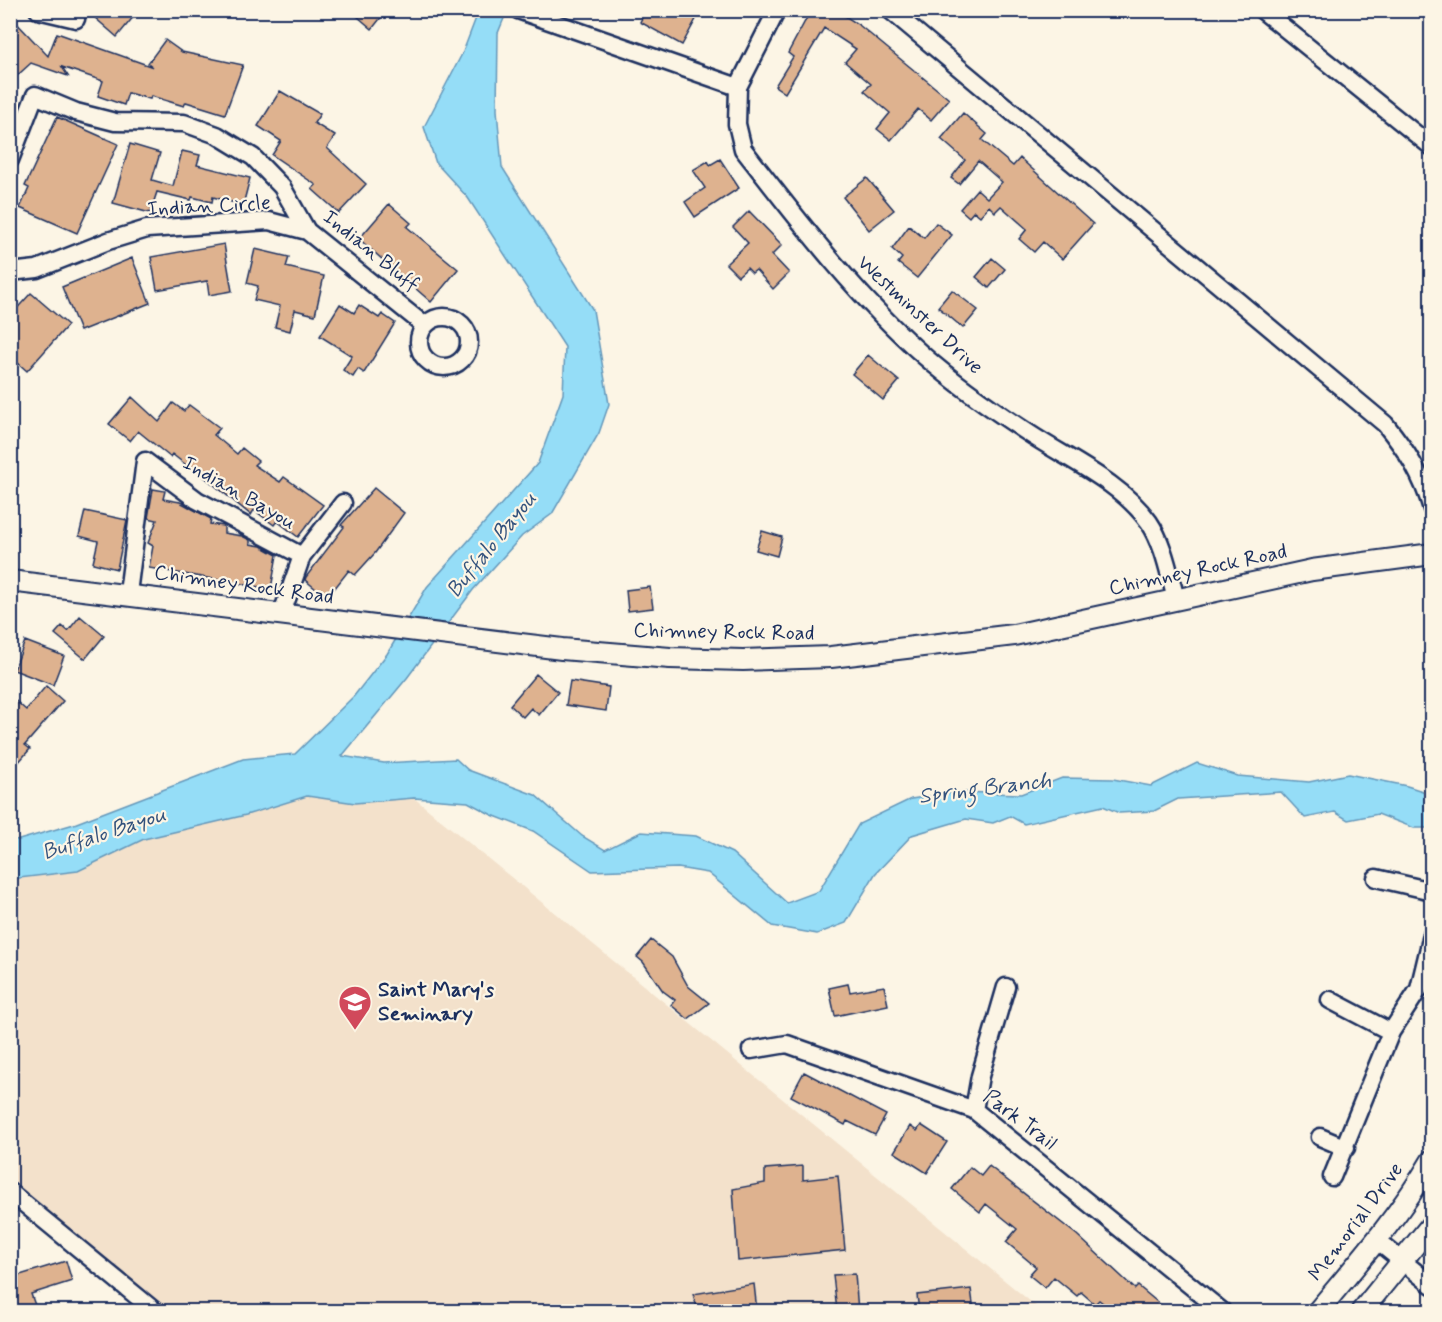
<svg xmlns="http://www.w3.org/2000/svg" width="1442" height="1322" font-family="Mynerve,sans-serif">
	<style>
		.built { fill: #f3e1cb }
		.water { fill: #95ddf7; stroke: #6497ba; stroke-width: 1.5 }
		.building { fill: #deb28f; stroke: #1b2f5e; stroke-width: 1.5 }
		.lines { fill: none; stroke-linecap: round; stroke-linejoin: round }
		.minor-casing { stroke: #1b2f5e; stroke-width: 21 }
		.major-casing { stroke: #1b2f5e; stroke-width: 24 }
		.minor { stroke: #fcf5e5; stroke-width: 16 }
		.major { stroke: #fcf5e5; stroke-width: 20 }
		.labels { text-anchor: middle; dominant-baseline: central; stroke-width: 4.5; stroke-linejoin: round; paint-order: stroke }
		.street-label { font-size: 21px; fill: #1b2f5e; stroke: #fcf5e5 }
		.poi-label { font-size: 21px; font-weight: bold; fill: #1b2f5e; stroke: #fcf5e5; text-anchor: start }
		.water-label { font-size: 22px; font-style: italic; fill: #33527d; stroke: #fcf5e5 }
	</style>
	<rect width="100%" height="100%" fill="#fcf5e5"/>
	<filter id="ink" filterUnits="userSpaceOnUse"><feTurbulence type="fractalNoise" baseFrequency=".0167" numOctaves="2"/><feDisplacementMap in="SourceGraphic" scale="12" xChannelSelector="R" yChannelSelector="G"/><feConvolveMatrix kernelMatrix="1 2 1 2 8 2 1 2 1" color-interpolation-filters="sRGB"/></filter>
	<g filter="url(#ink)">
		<!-- built -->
		<path class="built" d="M307 796 355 803 414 798 1042 1311H165L11 1184 10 879 78 871 144 839 246 815Z"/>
		<!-- water -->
		<path class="water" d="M479 10 507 11 498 33 497 110 502 167 593 310 609 404 599 433 552 514 522 536 473 590 407 678 342 756 384 763 456 759 468 770 535 795 582 836 605 850 641 832 696 836 732 853 787 903 819 891 859 824 911 799 958 792 1021 794 1062 778 1113 779 1151 786 1197 763 1238 776 1309 782 1348 774 1407 786 1432 794 1431 828H1414L1378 814 1348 820 1335 812 1305 818 1281 792 1178 799 1154 811 1119 813 1103 806 1024 824 1010 816 993 823 966 819 912 835 875 874 846 923 817 934 772 926 708 873 678 868 592 871 533 831 492 815 468 802 414 798 355 803 307 796 246 815 144 839 78 871 11 879 10 839 19 840 74 824 243 759 295 754 354 696 387 654 427 587 538 463 563 394 565 347 468 198 436 163 424 127 463 52Z"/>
		<!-- building -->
		<path class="building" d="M86 10H139L117 37Z
			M350 10H387L372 29Z
			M646 10H701L682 45 640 22Z
			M811 10H836L859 25 949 99 931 120 918 109 891 140 877 129 890 113 864 91 871 84 845 62 856 49 824 28 785 93 775 86 793 57 788 53Z
			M10 16 48 56 57 33 153 67 148 63 165 40 182 52 243 65 225 114 186 102 184 106 151 96 150 99 128 93 124 105 98 96 103 81 62 67 68 76 31 63 10 82Z
			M280 91 320 114 314 123 335 136 327 148 366 184 339 213 312 189 316 185 272 155 281 141 258 126Z
			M963 113 987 134 982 140 1013 166 1020 158 1093 224 1062 259 1043 242 1034 252 1019 239 1027 229 1001 206 995 212 989 206 980 216 974 211 969 217 960 209 977 189 987 198 1002 182 978 161 959 184 951 178 965 160 941 139Z
			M57 117 118 144 77 233 20 208 29 188 25 186Z
			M130 144 160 153 152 180 173 186 182 151 200 155 197 165 250 178 243 205 213 197 212 202 192 197 191 200 157 192 150 213 113 203Z
			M720 159 739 188 695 217 685 202 705 188 693 170 708 161 710 165Z
			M867 178 894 210 869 230 843 197Z
			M389 204 411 223 407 227 458 269 431 302 359 239Z
			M749 211 782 245 772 255 789 273 773 289 756 270 752 273 747 268 738 276 726 264 748 243 733 227Z
			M936 223 952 235 917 278 898 263 902 258 892 249 909 226 924 238Z
			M224 244 232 291 209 295 207 281 157 290 151 257Z
			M255 249 289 257 286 267 324 276 315 315 295 310 290 331 275 327 280 306 254 300 258 286 247 283Z
			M132 258 150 303 80 331 62 287Z
			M992 258 1005 269 989 288 976 277Z
			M952 290 978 310 963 328 938 307Z
			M31 293 68 325 27 371 18 363 10 372V316Z
			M340 304 354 313 359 305 379 318 382 314 395 323 364 373 358 369 353 377 343 370 352 356 320 336Z
			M868 355 899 381 883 400 852 374Z
			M132 397 159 422 173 403 184 411 189 405 220 428 214 435 237 454 242 448 258 461 254 465 280 482 284 477 323 505 298 537 277 521 274 525 254 510 251 515 191 466 190 468 172 454 170 457 138 431 130 441 109 424Z
			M374 488 404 513 375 553 355 575 349 570 327 598 305 580 306 577 344 527 341 525Z
			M153 489 165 491 163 499 180 502 211 519 210 524 224 526V533L242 536 250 540V544L261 546 277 555 271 589 149 568 153 546 148 543 157 520 148 518Z
			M85 511 127 520 117 569 93 563 98 541 79 536Z
			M762 531 782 537 777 556 756 550Z
			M650 587 653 608 628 611 626 590Z
			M80 616 104 636 85 659 55 634 62 626 68 631Z
			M25 641 64 656 53 685 14 670Z
			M536 674 558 692 539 715 531 708 523 717 510 705Z
			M570 681 609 687 606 711 566 705Z
			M46 686 63 701 25 745 30 749 10 772V696L26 710Z
			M651 940 672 957 688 986 709 1003 688 1019 671 1005 675 1000 663 991 643 962 637 957Z
			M848 984 850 992 884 986 888 1005 835 1016 829 988Z
			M804 1072 886 1115 875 1135 847 1121 845 1125 791 1096Z
			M921 1125 947 1142 927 1173 894 1152 910 1126 917 1131Z
			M803 1166V1180L838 1176 845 1250 738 1261 733 1189 765 1183V1169Z
			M989 1166 1077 1235 1135 1289 1138 1286 1168 1311H1113L1099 1300 1095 1304 1081 1292 1077 1296 1054 1277 1045 1288 1029 1275 1036 1267 1006 1242 1017 1229 986 1204 980 1212 952 1189 970 1167 981 1176Z
			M66 1261 72 1281 31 1294 37 1311H10V1278Z
			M855 1274 858 1311H837L833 1275Z
			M754 1284 757 1311H698L693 1294Z
			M971 1289 974 1311H919L917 1295Z"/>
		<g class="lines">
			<!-- minor casing -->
			<g class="minor-casing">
				<path id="minor" d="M38 10 76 19
					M518 10 738 87
					M777 10 738 87 737 124 743 149C799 221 855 295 924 356 957 385 993 410 1030 434 1071 461 1120 482 1149 522 1164 544 1169 574 1176 599
					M890 10 1385 424C1407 451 1422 475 1432 509
					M1262 10 1432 147
					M10 160 35 95 76 112 115 122 184 123 217 135 253 157 282 187 307 231 424 325
					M10 272 37 269 108 241 147 229 269 221 307 231
					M419 342a25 25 0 1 1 50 0a25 25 0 1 1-50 0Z
					M128 593 145 461 197 500 302 556
					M282 613 302 556 343 503
					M1376 878 1432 891
					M1330 1000 1391 1032
					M751 1050 787 1044 974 1110 1223 1312
					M974 1110 980 1076 1006 987
					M1320 1137 1346 1148
					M1332 1177 1391 1032 1419 989 1432 935
					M10 1192 156 1312
					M1376 1240 1432 1285"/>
			</g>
			<!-- major casing -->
			<g class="major-casing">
				<path id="major" d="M10 581 562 649 670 658 743 660 831 657 1014 635 1312 570 1432 554
					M1317 1312C1358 1263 1400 1215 1432 1160
					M1361 1312 1432 1224"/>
			</g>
			<!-- minor -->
			<use href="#minor" class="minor"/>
			<!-- major -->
			<use href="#major" class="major"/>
		</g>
	</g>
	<!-- icons -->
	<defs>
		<g id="school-pin" transform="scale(1.725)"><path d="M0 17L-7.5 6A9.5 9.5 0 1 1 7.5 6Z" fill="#d1495b" stroke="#fcf5e5"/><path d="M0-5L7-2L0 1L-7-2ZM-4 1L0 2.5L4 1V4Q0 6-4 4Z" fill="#fff"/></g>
	</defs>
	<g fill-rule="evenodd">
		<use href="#school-pin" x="355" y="1002"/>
	</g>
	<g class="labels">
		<!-- street labels -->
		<g class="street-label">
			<text transform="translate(209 206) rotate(-3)">Indian Circle</text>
			<text transform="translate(371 251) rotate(39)">Indian Bluff</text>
			<text transform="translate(920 315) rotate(43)">Westminster Drive</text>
			<text transform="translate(239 493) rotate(30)">Indian Bayou</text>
			<text transform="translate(1198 570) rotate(-12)">Chimney Rock Road</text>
			<text transform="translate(244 585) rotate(8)">Chimney Rock Road</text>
			<text transform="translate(724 632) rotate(1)">Chimney Rock Road</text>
			<text transform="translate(1020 1120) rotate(37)">Park Trail</text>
			<text transform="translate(1356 1222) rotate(-53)">Memorial Drive</text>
		</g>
		<!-- poi labels -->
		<g class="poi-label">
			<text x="378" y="990">Saint Mary's<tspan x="378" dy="24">Seminary</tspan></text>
		</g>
		<!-- water labels -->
		<g class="water-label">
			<text transform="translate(492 545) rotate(-51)">Buffalo Bayou</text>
			<text transform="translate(985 789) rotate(-7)">Spring Branch</text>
			<text transform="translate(104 834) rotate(-18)">Buffalo Bayou</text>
		</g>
	</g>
	<!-- margin -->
	<rect width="1442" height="1322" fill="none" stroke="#fcf5e5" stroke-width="36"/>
	<rect x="18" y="18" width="1406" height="1286" fill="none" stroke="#1b2f5e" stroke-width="2" filter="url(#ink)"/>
</svg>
